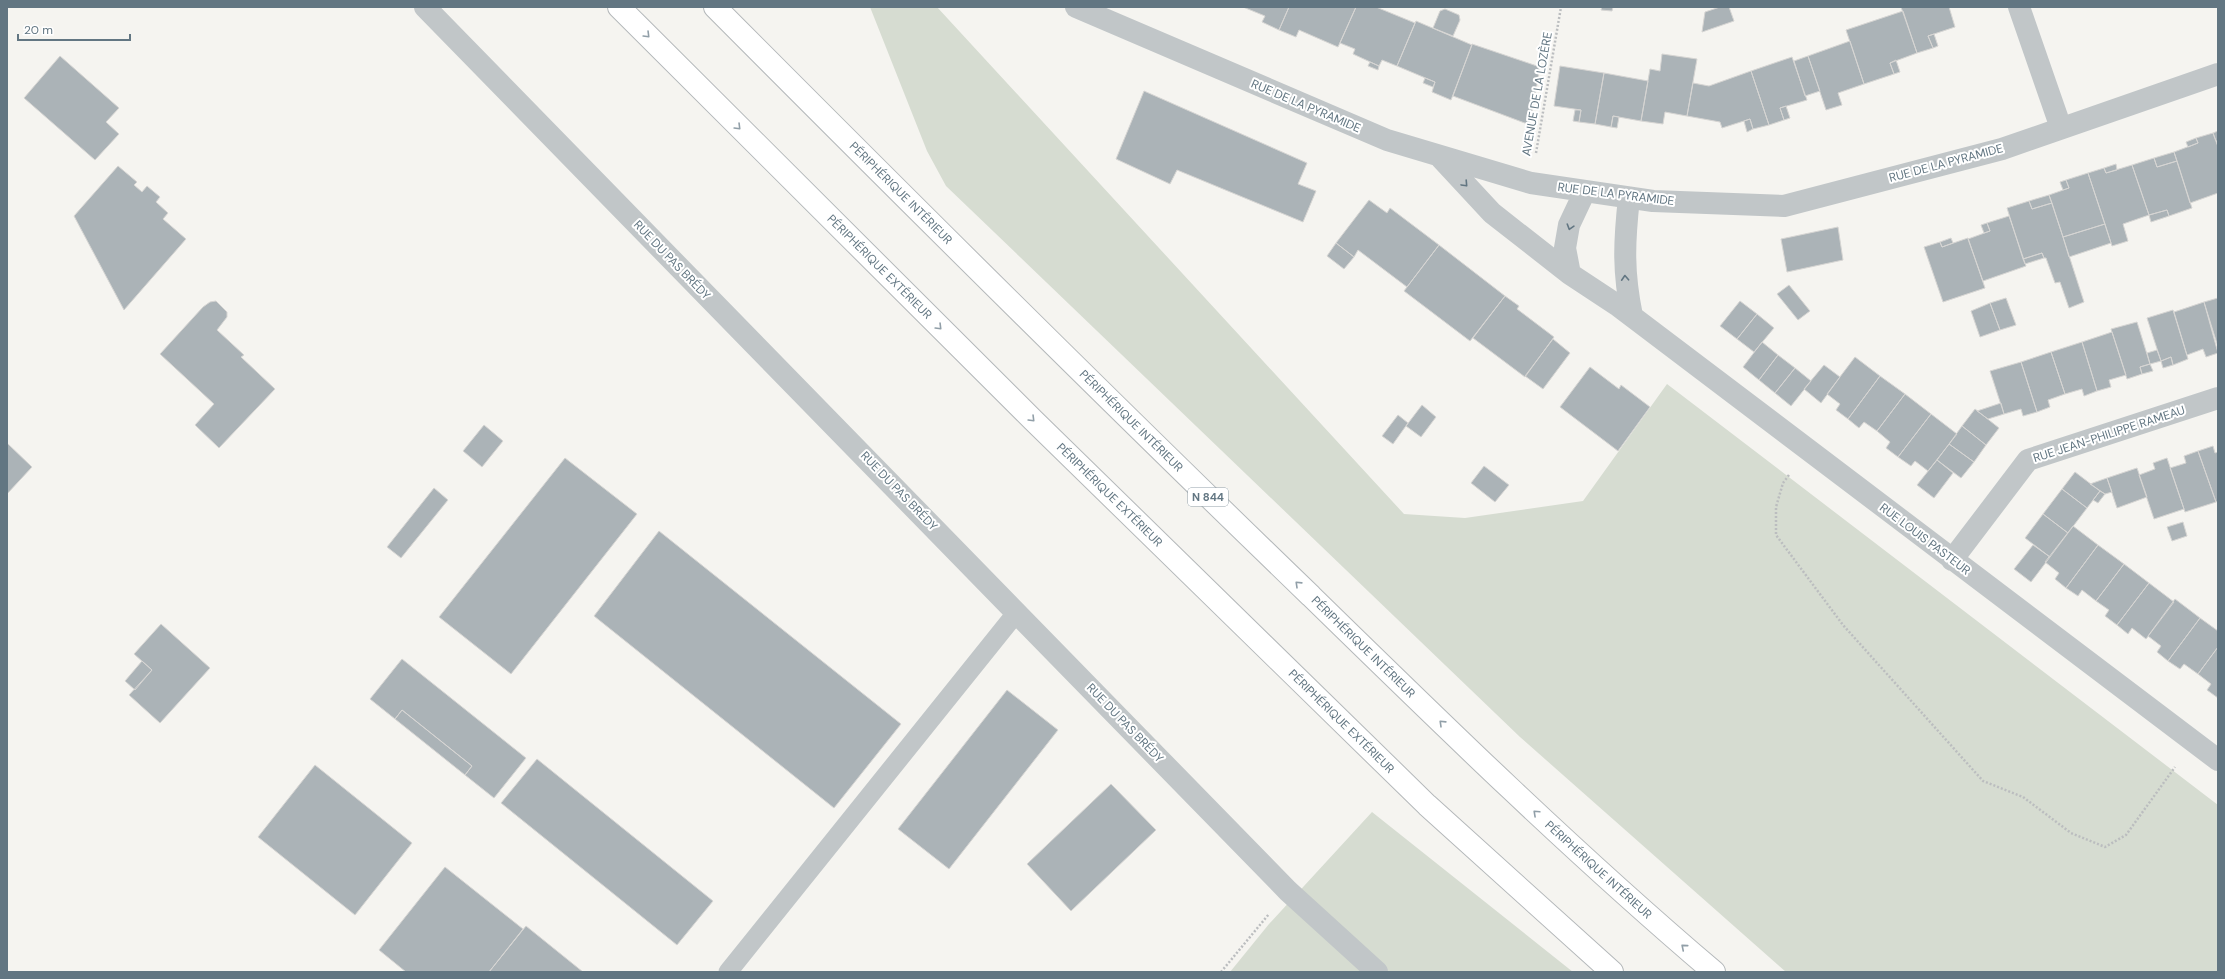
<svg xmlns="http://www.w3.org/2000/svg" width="2225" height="979" font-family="'DM Sans',sans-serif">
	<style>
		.green { fill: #d6dcd1 }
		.building { fill: #abb3b7; stroke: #d6d5d3 }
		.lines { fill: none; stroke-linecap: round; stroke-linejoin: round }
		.highway-casing { stroke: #b4b8ba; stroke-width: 24 }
		.path { stroke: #bbbdbf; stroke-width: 2.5; stroke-dasharray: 2 2; stroke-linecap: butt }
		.lane { stroke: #c1c6c8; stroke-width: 19 }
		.street { stroke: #c1c6c8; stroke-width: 22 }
		.highway { stroke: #fff; stroke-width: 22 }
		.oneway { stroke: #919fa8 }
		.oneway2 { stroke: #627682 }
		.labels { text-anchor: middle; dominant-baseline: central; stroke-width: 4; stroke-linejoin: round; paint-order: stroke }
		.shield { fill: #fff; stroke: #919fa8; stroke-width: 1 }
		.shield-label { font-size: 11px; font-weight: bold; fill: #627682 }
		.street-label { font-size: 12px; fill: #627682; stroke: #fff }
	</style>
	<rect width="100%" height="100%" fill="#f5f4f0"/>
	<!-- green -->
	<path class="green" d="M870 7H937L1404 514 1465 518 1583 501 1667 384 2218 805V972H1786L1520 737 946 186 927 151Z
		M1372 812 1573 972H1230L1269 924Z"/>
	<!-- building -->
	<path class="building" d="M1243 7H1289L1279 30 1262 22 1265 16Z
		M1289 7H1356L1338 47 1299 30 1296 37 1279 30Z
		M1356 7H1376L1415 23 1397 66 1382 60 1379 66 1353 54 1355 49 1340 43Z
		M1602 7H1613L1612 11 1601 10Z
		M1720 7H1729L1734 21 1702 32 1705 12Z
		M1901 7H1949L1955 27 1928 36 1933 48 1917 53Z
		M1445 9 1459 15 1460 20 1453 36 1433 28 1440 11Z
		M1903 11 1917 53 1890 63 1894 74 1864 84 1846 30Z
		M1416 21 1472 45 1451 100 1432 92 1435 82 1397 66Z
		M1934 34 1938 46 1933 48 1928 36Z
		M1850 41 1864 84 1838 93 1842 105 1826 110 1808 56Z
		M1472 44 1540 67 1530 125 1453 96Z
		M1662 54 1697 59 1687 116 1665 112 1663 124 1641 121 1650 69 1660 71Z
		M60 56 119 108 106 122 119 134 95 160 24 98Z
		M1808 56 1820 91 1805 96 1794 61Z
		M1792 57 1807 100 1780 108 1784 120 1769 125 1751 71Z
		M1896 60 1900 72 1894 74 1890 63Z
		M1370 62 1379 66 1378 70 1368 66Z
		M1560 66 1604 73 1595 124 1579 122 1581 110 1554 106Z
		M1751 71 1769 125 1753 129 1750 119 1722 128 1720 122 1687 116 1693 83 1709 86Z
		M1604 73 1648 81 1641 121 1613 116 1611 127 1595 124Z
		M1425 78 1435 82 1433 87 1423 83Z
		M1144 91 1307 163 1298 184 1316 191 1303 222 1177 170 1170 184 1116 159Z
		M1786 106 1790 118 1784 120 1780 108Z
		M1575 110H1581L1579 122 1573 121Z
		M1613 116 1619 117 1617 128 1611 127Z
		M1750 119 1753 129 1747 132 1744 121Z
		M2218 131V141H2216L2213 133Z
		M2213 133 2218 147V193L2190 203 2174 152 2198 143 2196 138Z
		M2196 138 2198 143 2188 147 2186 142Z
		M2174 152 2177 161 2157 167 2154 158Z
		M2154 158 2157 167 2177 161 2192 208 2169 216 2167 210 2149 215 2132 165Z
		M2116 164 2117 170 2106 173 2104 168Z
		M2132 165 2149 215 2123 224 2128 241 2112 246 2088 173 2104 168 2106 173Z
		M118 166 137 182 134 185 142 192 147 186 160 197 156 202 168 213 163 219 186 239 124 310 74 216Z
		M2088 173 2105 224 2063 237 2049 195 2069 188 2066 180Z
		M2066 180 2069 188 2063 190 2060 182Z
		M2049 195 2052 203 2032 209 2029 201Z
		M1369 200 1387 213 1390 208 1439 245 1407 287 1358 250 1354 257 1336 243Z
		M2029 201 2032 209 2052 203 2084 302 2069 308 2060 282 2055 283 2046 258H2044L2042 253 2023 259 2007 208Z
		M2167 210 2169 216 2151 222 2149 215Z
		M2009 216 2026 266 1983 281 1968 239 1990 231 1987 223Z
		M1987 223 1990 231 1984 233 1981 225Z
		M2105 224 2111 243 2069 257 2063 237Z
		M1838 227 1843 260 1787 272 1781 239Z
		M1951 238 1953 243 1942 247 1940 242Z
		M1968 238 1985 288 1943 302 1924 247 1940 242 1942 247Z
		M1336 243 1354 257 1344 269 1327 256Z
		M1439 245 1505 296 1470 341 1404 291Z
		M2042 253 2044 258 2025 264 2023 259Z
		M1789 285 1810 311 1798 320 1777 294Z
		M1505 296 1519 306 1517 309 1554 337 1525 377 1473 338Z
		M2006 298 2016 325 2000 330 1990 303Z
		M2218 298V347L2204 302Z
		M216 301 227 312V317L217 330 244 355 241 357 275 389 219 448 195 425 214 404 160 354 203 307 210 302Z
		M1740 301 1757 314 1737 339 1720 326Z
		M2204 302 2218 353 2206 357 2203 349 2187 355 2174 312Z
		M1990 303 2000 330 1980 337 1971 311Z
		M2173 310 2188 359 2173 365 2171 357 2161 361 2147 318Z
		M1757 314 1774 328 1754 352 1737 339Z
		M2137 322 2150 364 2140 367 2142 374 2127 379 2111 329Z
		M2112 332 2126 375 2109 380 2111 387 2097 391 2082 342Z
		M1553 339 1570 353 1543 389 1525 376Z
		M1762 342 1778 355 1759 380 1743 367Z
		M2082 342 2097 391 2084 396 2082 389 2065 394 2051 352Z
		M2157 350 2161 361 2150 364 2147 353Z
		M2051 352 2065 394 2048 400 2050 407 2037 412 2021 362Z
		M1778 355 1795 368 1775 393 1759 380Z
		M1855 357 1880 376 1848 419 1836 410 1840 404 1827 394Z
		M2171 357 2173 365 2163 368 2161 361Z
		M2021 362 2037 412 2023 416 2021 409 2004 414 1990 371Z
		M2150 364 2153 371 2142 374 2140 367Z
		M1824 365 1840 377 1821 403 1804 389Z
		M1590 367 1619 389 1621 385 1650 407 1618 451 1560 407Z
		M1795 368 1811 381 1791 406 1775 393Z
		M1880 376 1905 394 1877 431 1864 422 1859 428 1848 419Z
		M1905 394 1931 414 1898 457 1886 448 1890 442 1877 431Z
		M2001 403 2004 414 1988 419 1977 411Z
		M1422 405 1436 417 1421 437 1406 426Z
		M1975 409 1999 428 1986 445 1962 426Z
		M1931 414 1957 434 1928 471 1915 461 1911 466 1898 457Z
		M1398 415 1408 423 1393 444 1382 436Z
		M484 425 503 441 482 467 463 451Z
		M1962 426 1986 445 1974 462 1949 444Z
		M7 443 32 467 7 494Z
		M1949 444 1974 462 1961 478 1937 460Z
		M2213 446 2215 453 2218 452V501L2216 502 2198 451Z
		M2198 451 2216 502 2185 512 2170 468 2186 463 2184 456Z
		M565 458 637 514 511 674 439 617Z
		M2167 458 2184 509 2154 519 2139 475 2155 469 2153 463Z
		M1937 460 1953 473 1934 498 1917 485Z
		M1484 466 1509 485 1495 502 1471 483Z
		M2137 468 2147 497 2117 508 2107 478Z
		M2075 472 2100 491 2087 508 2062 489Z
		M2107 478 2112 492 2105 494 2090 484Z
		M434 488 448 500 401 558 387 547Z
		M2062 489 2087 508 2068 533 2043 514Z
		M2100 491 2105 494 2098 503 2093 500Z
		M2043 514 2068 533 2050 557 2025 538Z
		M2183 522 2187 536 2172 541 2167 527Z
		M2073 526 2098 545 2066 588 2055 579 2059 573 2045 562Z
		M659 531 901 724 834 808 594 616Z
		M2033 545 2050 557 2031 582 2014 569Z
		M2098 545 2124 564 2096 601 2082 590 2078 596 2066 588Z
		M2124 564 2149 583 2117 625 2105 616 2109 610 2096 601Z
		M2149 583 2174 602 2146 639 2132 628 2128 634 2117 625Z
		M2175 599 2200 618 2168 661 2157 652 2161 646 2148 636Z
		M2200 618 2218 631V647L2198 674 2184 664 2180 669 2168 661Z
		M161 624 210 668 160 723 129 695 152 670 134 654Z
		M2218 647V698L2207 690 2211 684 2198 674Z
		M402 659 526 758 494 798 465 775 472 766 402 710 395 719 370 699Z
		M142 661 152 670 135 690 125 681Z
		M1007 690 1058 730 949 869 898 829Z
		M402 710 472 766 465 775 395 719Z
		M537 759 713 901 677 945 501 803Z
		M315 765 412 843 355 915 258 837Z
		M1111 784 1156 830 1071 911 1027 864Z
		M445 867 523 929 489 972H406L379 950Z
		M526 926 583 972H489Z"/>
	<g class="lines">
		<!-- highway casing -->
		<g class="highway-casing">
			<g id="highway">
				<path id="s1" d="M619 7 1033 420 1427 805 1612 972"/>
				<path id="s2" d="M715 7C912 205 1110 402 1311 596 1442 724 1574 853 1714 972"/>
			</g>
		</g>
		<!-- path -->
		<path class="path" d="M1536 153 1561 7
			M1789 475 1783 483 1776 507V535L1843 625 1983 781 2023 797 2071 833 2105 847 2126 835 2175 767
			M1221 972 1269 914"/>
		<!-- lane -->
		<path class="lane" d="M728 972 1017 612"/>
		<!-- street -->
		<path class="street" d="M425 7 1288 891 1377 972
			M1076 7 1387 140 1531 183 1653 201 1784 206 2002 149 2218 74
			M2019 7 2061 128
			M1440 157 1492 213 1570 274 1617 305 2218 760
			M1629 198C1624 243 1623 272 1632 316
			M1570 274 1565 248 1569 225 1585 191
			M1952 560 2028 460 2218 398"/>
		<!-- highway -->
		<use href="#highway" class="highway"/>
	</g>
	<!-- one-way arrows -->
	<defs><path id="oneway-chevron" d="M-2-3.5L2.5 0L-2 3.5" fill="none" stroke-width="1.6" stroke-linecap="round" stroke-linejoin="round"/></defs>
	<g class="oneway">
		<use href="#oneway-chevron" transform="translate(647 35) rotate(45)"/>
		<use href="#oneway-chevron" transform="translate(738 127) rotate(45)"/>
		<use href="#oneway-chevron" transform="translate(939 327) rotate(45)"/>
		<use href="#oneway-chevron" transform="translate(1032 419) rotate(45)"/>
		<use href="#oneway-chevron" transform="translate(1298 584) rotate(-136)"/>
		<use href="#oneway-chevron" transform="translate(1442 723) rotate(-136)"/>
		<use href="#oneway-chevron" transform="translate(1536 813) rotate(-137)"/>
		<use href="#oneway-chevron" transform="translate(1684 947) rotate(-140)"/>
	</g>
	<g class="oneway2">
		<use href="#oneway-chevron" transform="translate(1465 184) rotate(47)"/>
		<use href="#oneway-chevron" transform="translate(1570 227) rotate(107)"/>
		<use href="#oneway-chevron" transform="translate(1625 278) rotate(-93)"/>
	</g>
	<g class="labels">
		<!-- shield labels -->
		<rect class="shield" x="1188" y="488" width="40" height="18" rx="3"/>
		<g class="shield-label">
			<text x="1208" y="497">N 844</text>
		</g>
		<!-- street labels -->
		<g class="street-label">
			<text transform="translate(1537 94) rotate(-80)">AVENUE DE LA LOZÈRE</text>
			<text transform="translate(1306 106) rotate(23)">RUE DE LA PYRAMIDE</text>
			<text transform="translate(1946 163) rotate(-15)">RUE DE LA PYRAMIDE</text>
			<text stroke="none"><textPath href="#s2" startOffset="263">PÉRIPHÉRIQUE INTÉRIEUR</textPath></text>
			<text transform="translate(1616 194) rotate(7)">RUE DE LA PYRAMIDE</text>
			<text transform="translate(672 260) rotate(46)">RUE DU PAS BRÉDY</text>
			<text stroke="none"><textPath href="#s1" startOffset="368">PÉRIPHÉRIQUE EXTÉRIEUR</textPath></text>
			<text stroke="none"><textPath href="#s2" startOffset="587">PÉRIPHÉRIQUE INTÉRIEUR</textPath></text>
			<text transform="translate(2109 434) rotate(-18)">RUE JEAN-PHILIPPE RAMEAU</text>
			<text transform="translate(899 491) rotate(46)">RUE DU PAS BRÉDY</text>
			<text stroke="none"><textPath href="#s1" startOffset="692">PÉRIPHÉRIQUE EXTÉRIEUR</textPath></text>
			<text transform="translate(1925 539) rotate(37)">RUE LOUIS PASTEUR</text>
			<text stroke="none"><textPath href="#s2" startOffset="911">PÉRIPHÉRIQUE INTÉRIEUR</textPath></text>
			<text stroke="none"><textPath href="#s1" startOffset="1016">PÉRIPHÉRIQUE EXTÉRIEUR</textPath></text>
			<text transform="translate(1125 723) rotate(46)">RUE DU PAS BRÉDY</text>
			<text stroke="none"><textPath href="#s2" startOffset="1235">PÉRIPHÉRIQUE INTÉRIEUR</textPath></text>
		</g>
	</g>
	<!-- border -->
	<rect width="2225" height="979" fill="none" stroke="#627682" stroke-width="16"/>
	<!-- scale -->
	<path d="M18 34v6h112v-6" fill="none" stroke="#627682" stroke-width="2"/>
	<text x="24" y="34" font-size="12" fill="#627682" stroke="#ffffff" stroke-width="3" paint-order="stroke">20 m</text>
</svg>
